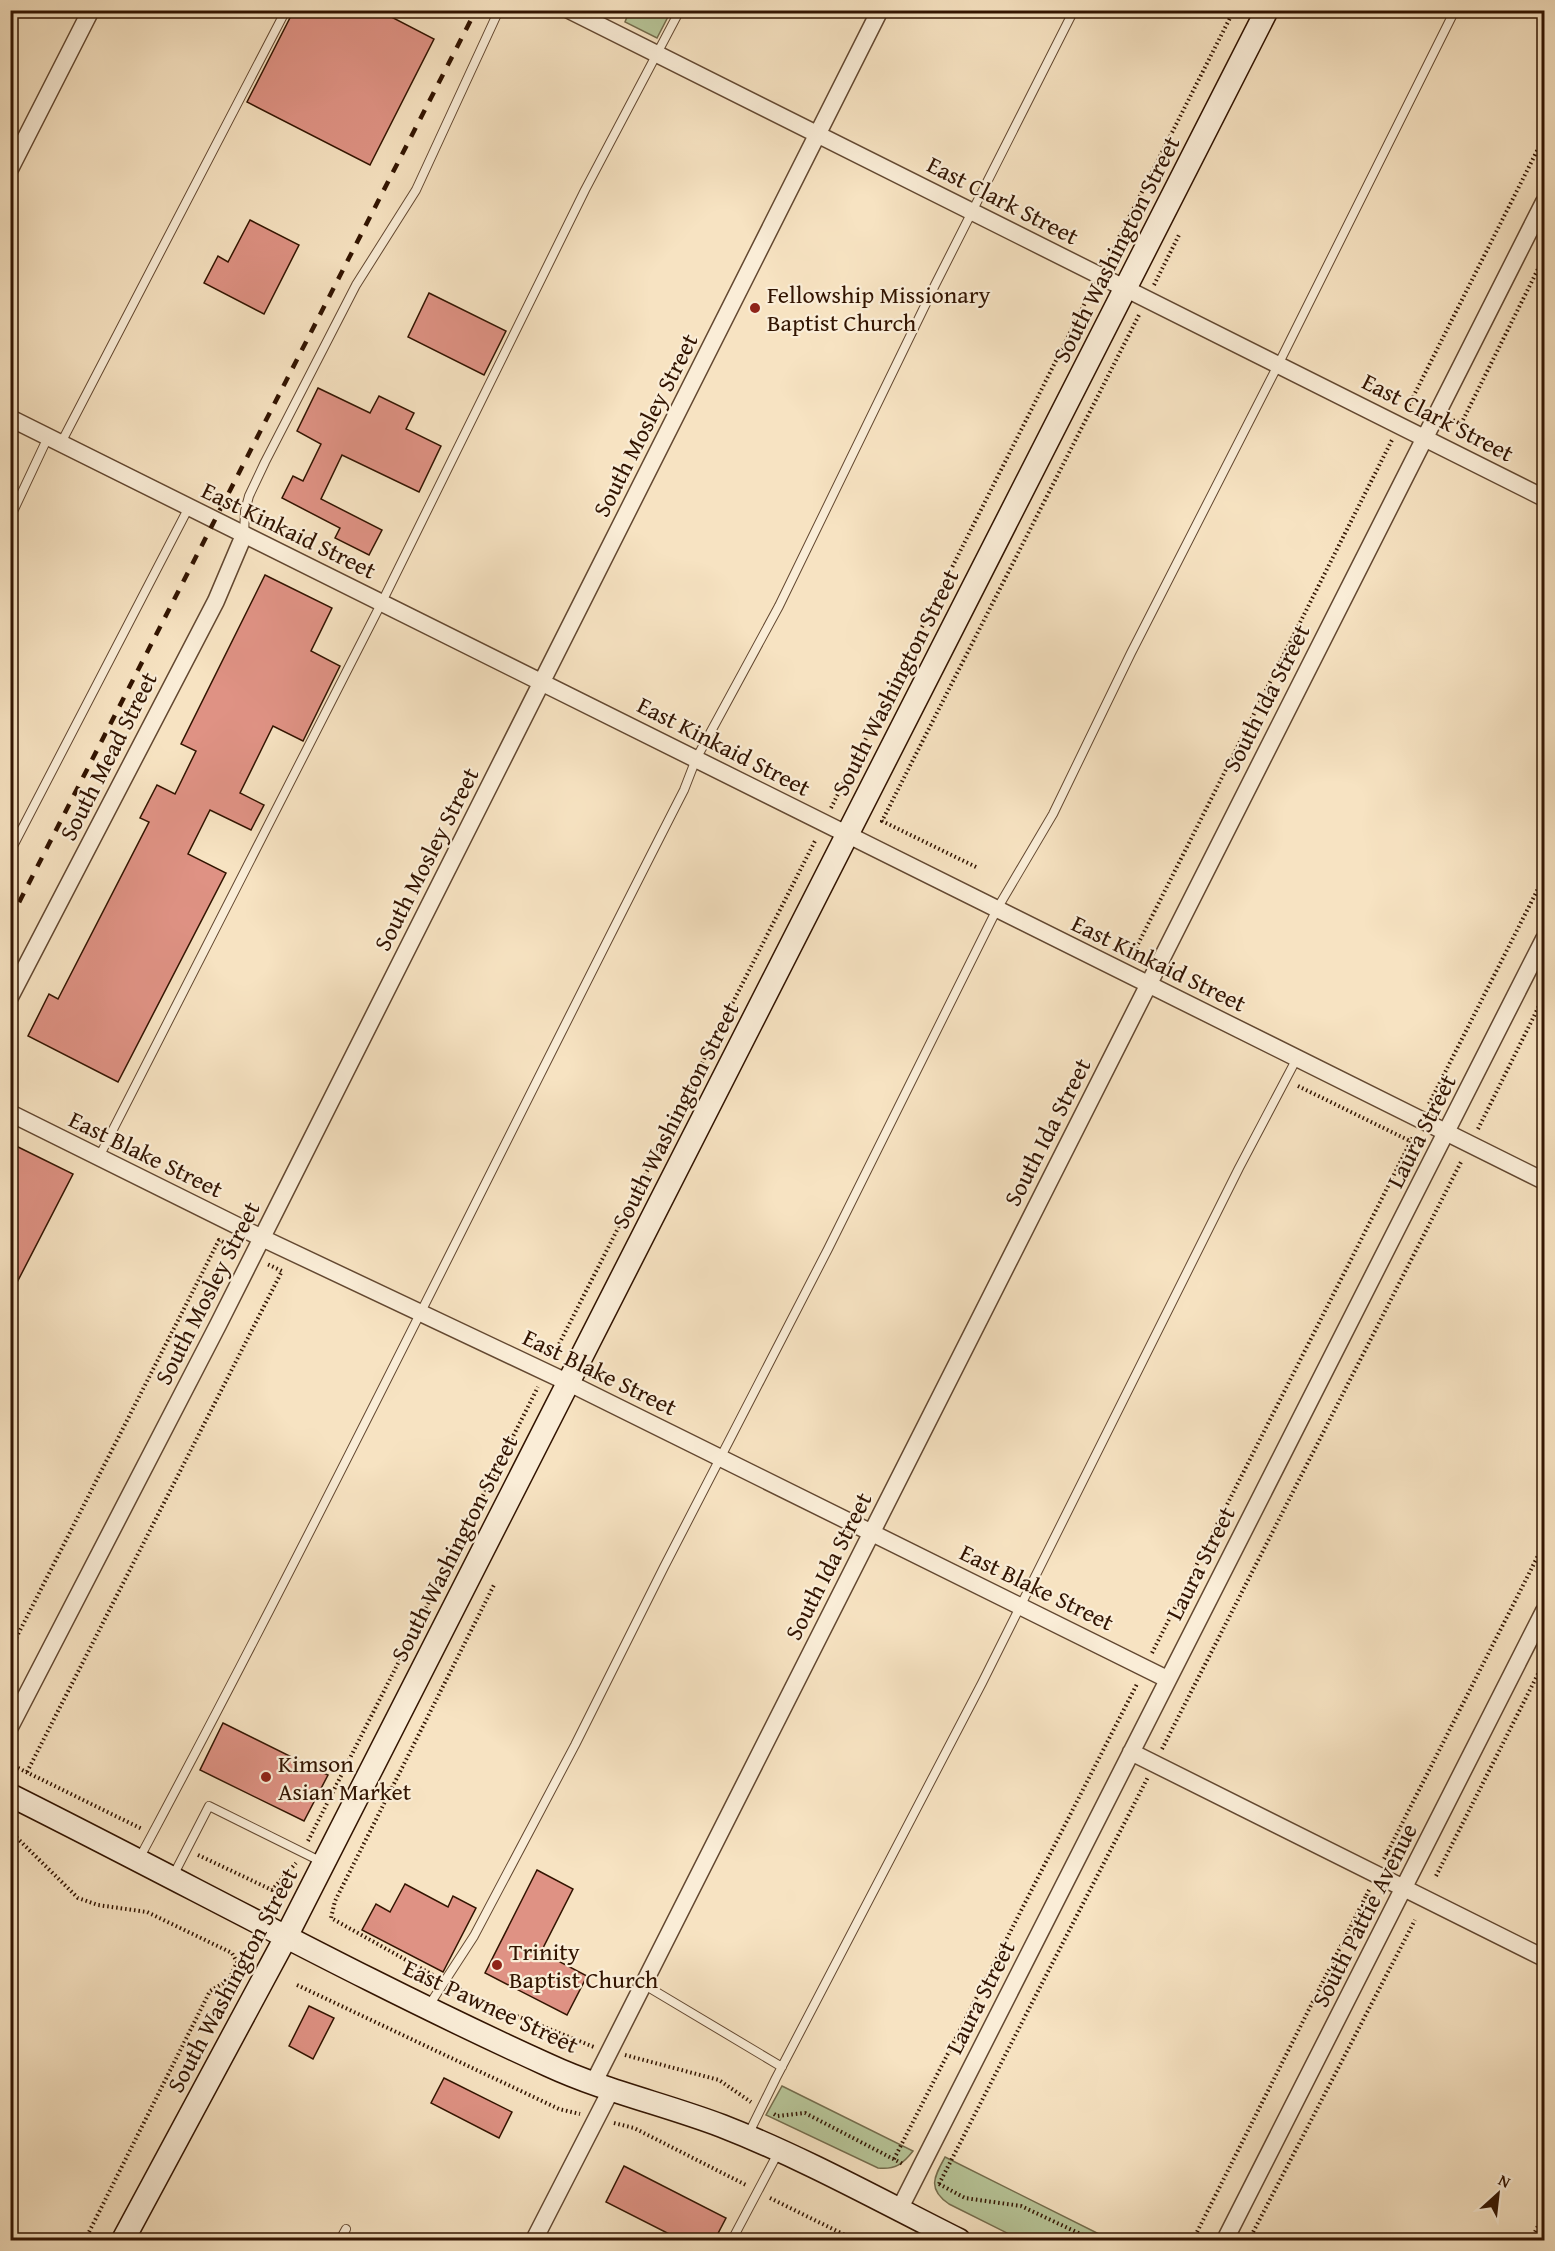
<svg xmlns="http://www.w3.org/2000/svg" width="1555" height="2251" font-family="'Gentium Book Plus',serif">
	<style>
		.green { fill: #b7c598; stroke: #746c4c; stroke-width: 1.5 }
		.building { fill: #df9284; stroke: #321401; stroke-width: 1.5 }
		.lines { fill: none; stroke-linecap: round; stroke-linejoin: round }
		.lane-casing { stroke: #634831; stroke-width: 10 }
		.street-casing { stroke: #634831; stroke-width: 19 }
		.secondary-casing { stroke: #321401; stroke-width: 25 }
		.path { stroke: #321401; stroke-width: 4; stroke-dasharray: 1.5 3; stroke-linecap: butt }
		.lane { stroke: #faedd7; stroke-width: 8 }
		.street { stroke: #faedd7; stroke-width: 16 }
		.secondary { stroke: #faedd7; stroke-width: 22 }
		.rail { stroke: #321401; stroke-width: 4.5; stroke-dasharray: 10 10; stroke-linecap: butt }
		.poi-dot { fill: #8f2418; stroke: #faedd7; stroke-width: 2 }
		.labels { text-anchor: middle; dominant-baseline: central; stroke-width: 4.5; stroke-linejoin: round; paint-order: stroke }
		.street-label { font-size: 24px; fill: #321401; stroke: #faedd7 }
		.poi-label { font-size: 24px; fill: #321401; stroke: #faedd7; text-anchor: start }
	</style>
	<rect width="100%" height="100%" fill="#f7e3c2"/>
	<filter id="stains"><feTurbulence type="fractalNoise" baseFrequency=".00333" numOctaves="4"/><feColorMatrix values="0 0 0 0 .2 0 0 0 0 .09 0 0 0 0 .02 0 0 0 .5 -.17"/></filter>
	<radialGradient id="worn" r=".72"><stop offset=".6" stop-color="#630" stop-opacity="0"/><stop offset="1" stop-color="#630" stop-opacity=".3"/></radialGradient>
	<!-- green -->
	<path class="green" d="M628 11H671L657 38 625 22 629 12Z
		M782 2086 913 2151C903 2164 895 2170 878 2168L766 2115Z
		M945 2157 1111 2240H1021L949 2204C927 2189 934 2177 945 2157Z"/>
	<!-- building -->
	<path class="building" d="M294 10H378L434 39 370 165 247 102Z
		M250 220 299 245 264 314 204 283 218 256 228 262Z
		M429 293 506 331 484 375 408 337Z
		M318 388 370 413 379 396 414 413 406 429 441 446 419 492 342 455 321 499 382 530 369 555 335 538 340 528 282 498 293 476 303 481 321 444 297 431Z
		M265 575 332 608 311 651 340 666 303 741 273 726 240 793 264 805 251 830 210 810 188 854 226 873 118 1082 28 1036 49 994 58 999 149 822 140 818 157 785 175 794 196 751 181 744Z
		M10 1143 73 1174 10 1296Z
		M223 1723 328 1775 304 1821 200 1770Z
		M537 1870 573 1889 541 1952 587 1976 567 2015 485 1973Z
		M405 1884 448 1907 453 1896 476 1908 443 1972 362 1930 376 1904 390 1912Z
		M309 2006 334 2018 313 2059 289 2046Z
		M444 2078 512 2112 499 2138 431 2103Z
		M624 2166 726 2218 714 2241H683L606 2202Z"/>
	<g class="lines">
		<!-- lane casing -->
		<g class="lane-casing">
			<path id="lane" d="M61 443 286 10
				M10 518 48 437
				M244 535 245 511 249 496 265 462 356 285 416 190 499 10
				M10 852 189 507
				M99 1157 382 602 585 190 680 10
				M139 1859C328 1506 502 1146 684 790L696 759 779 606 935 285 1074 10
				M173 1876 209 1806 324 1863
				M643 1984 782 2067
				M428 2007 474 1936 575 1745 664 1567 828 1249 997 909 1053 814 1131 653 1278 365 1455 10
				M748 2135 776 2078 982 1683 1239 1168 1297 1058
				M340 2240 346 2229
				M732 2240 779 2151"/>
		</g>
		<!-- street casing -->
		<g class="street-casing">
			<path id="street" d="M569 10 1544 498
				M10 169 91 10
				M10 418 1544 1181
				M10 997 216 601 244 535
				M10 1113 262 1238 569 1383 1167 1679
				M10 1727 218 1325 880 10
				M1131 1752 1544 1958
				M593 2084 1544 202
				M899 2210 1544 939
				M534 2240 611 2090
				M1225 2240 1544 1611"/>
		</g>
		<!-- secondary casing -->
		<g class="secondary-casing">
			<path id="secondary" d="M10 1795C190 1885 365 1982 548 2065 604 2091 664 2104 722 2126 804 2158 881 2201 959 2240
				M123 2240 286 1937 1267 10"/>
		</g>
		<!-- path -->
		<path class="path" d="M1107 261 1234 10
			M1154 285 1179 235
			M1407 409 1544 137
			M1453 420 1461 424 1544 257
			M831 808 1092 289
			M976 867 882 821 1140 313
			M1132 956 1392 440
			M1298 1086 1410 1141
			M1429 1104 1544 877
			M1478 1129 1544 996
			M553 1356 816 839
			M10 1650 219 1240 236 1248
			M1152 1653 1414 1135
			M1162 1749 1462 1160
			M10 1764 142 1829
			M27 1772 282 1271 267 1264
			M10 1831 78 1898 98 1905 147 1912 232 1953 237 1962 229 1980 210 1991 85 2240
			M308 1841 538 1387
			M1387 1852 1400 1859
			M198 1855 272 1890 296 1863
			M1384 1859 1544 1544
			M1436 1876 1544 1662
			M1369 1890 1366 1896 1377 1901
			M433 1975 331 1918 335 1901 494 1585
			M297 1985 559 2109 580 2114
			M456 1987 497 2008 594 2047
			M625 2055 719 2080 751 2102
			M774 2114 777 2116 805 2113 903 2164
			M614 2123 634 2128 748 2186
			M894 2159 1137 1684
			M939 2184 1148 1777
			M939 2184 965 2198 1021 2206 1087 2237 1090 2240
			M770 2198 855 2240
			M1193 2240 1366 1896
			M1249 2240 1415 1920
			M1531 2240 1544 2214"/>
		<!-- lane -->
		<use href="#lane" class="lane"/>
		<!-- street -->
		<use href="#street" class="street"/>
		<!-- secondary -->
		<use href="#secondary" class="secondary"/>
		<!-- rail -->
		<path class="rail" d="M10 920 476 10"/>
	</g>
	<!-- markers -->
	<g class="poi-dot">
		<circle cx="755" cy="308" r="6"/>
		<circle cx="266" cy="1777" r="6"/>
		<circle cx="497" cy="1965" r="6"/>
	</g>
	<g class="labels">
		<!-- street labels -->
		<g class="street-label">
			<text transform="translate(1003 200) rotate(27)">East Clark Street</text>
			<text transform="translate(1116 249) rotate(-63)">South Washington Street</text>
			<text transform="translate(1438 417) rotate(27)">East Clark Street</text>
			<text transform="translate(645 425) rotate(-63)">South Mosley Street</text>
			<text transform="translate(289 530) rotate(26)">East Kinkaid Street</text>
			<text transform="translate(895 682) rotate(-63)">South Washington Street</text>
			<text transform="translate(1266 698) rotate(-63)">South Ida Street</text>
			<text transform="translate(724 746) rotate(27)">East Kinkaid Street</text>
			<text transform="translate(108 756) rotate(-63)">South Mead Street</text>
			<text transform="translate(426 859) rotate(-63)">South Mosley Street</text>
			<text transform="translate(1159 963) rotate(26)">East Kinkaid Street</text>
			<text transform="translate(675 1115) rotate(-63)">South Washington Street</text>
			<text transform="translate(1421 1131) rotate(-63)">Laura Street</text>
			<text transform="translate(1047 1132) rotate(-63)">South Ida Street</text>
			<text transform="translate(146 1154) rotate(26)">East Blake Street</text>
			<text transform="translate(207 1293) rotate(-63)">South Mosley Street</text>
			<text transform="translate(600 1372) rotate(26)">East Blake Street</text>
			<text transform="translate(454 1548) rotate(-63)">South Washington Street</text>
			<text transform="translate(1200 1563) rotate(-63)">Laura Street</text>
			<text transform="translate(828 1566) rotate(-63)">South Ida Street</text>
			<text transform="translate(1037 1587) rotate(26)">East Blake Street</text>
			<text transform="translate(1364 1915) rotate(-63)">South Pattie Avenue</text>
			<text transform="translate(232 1980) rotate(-62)">South Washington Street</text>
			<text transform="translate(980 1997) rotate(-63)">Laura Street</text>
			<text transform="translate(491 2006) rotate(25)">East Pawnee Street</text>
		</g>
		<!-- poi labels -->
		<g class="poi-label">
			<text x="767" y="294">Fellowship Missionary<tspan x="767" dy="28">Baptist Church</tspan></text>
			<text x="278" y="1763">Kimson<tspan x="278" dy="28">Asian Market</tspan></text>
			<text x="509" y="1951">Trinity<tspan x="509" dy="28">Baptist Church</tspan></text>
		</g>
	</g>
	<!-- margin -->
	<rect width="1555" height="2251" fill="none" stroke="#f7e3c2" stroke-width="36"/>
	<rect x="12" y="12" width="1531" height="2227" fill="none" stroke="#321401" stroke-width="3"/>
	<rect x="18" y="18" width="1519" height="2215" fill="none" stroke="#321401" stroke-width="1.5"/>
	<!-- north arrow -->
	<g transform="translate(1498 2194) rotate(27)" stroke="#faedd7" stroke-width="4.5" paint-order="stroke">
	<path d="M0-4.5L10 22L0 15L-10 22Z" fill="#321401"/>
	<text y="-9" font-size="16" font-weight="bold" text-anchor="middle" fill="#321401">N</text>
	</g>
	<rect width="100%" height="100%" filter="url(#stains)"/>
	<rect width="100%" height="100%" fill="url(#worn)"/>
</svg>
